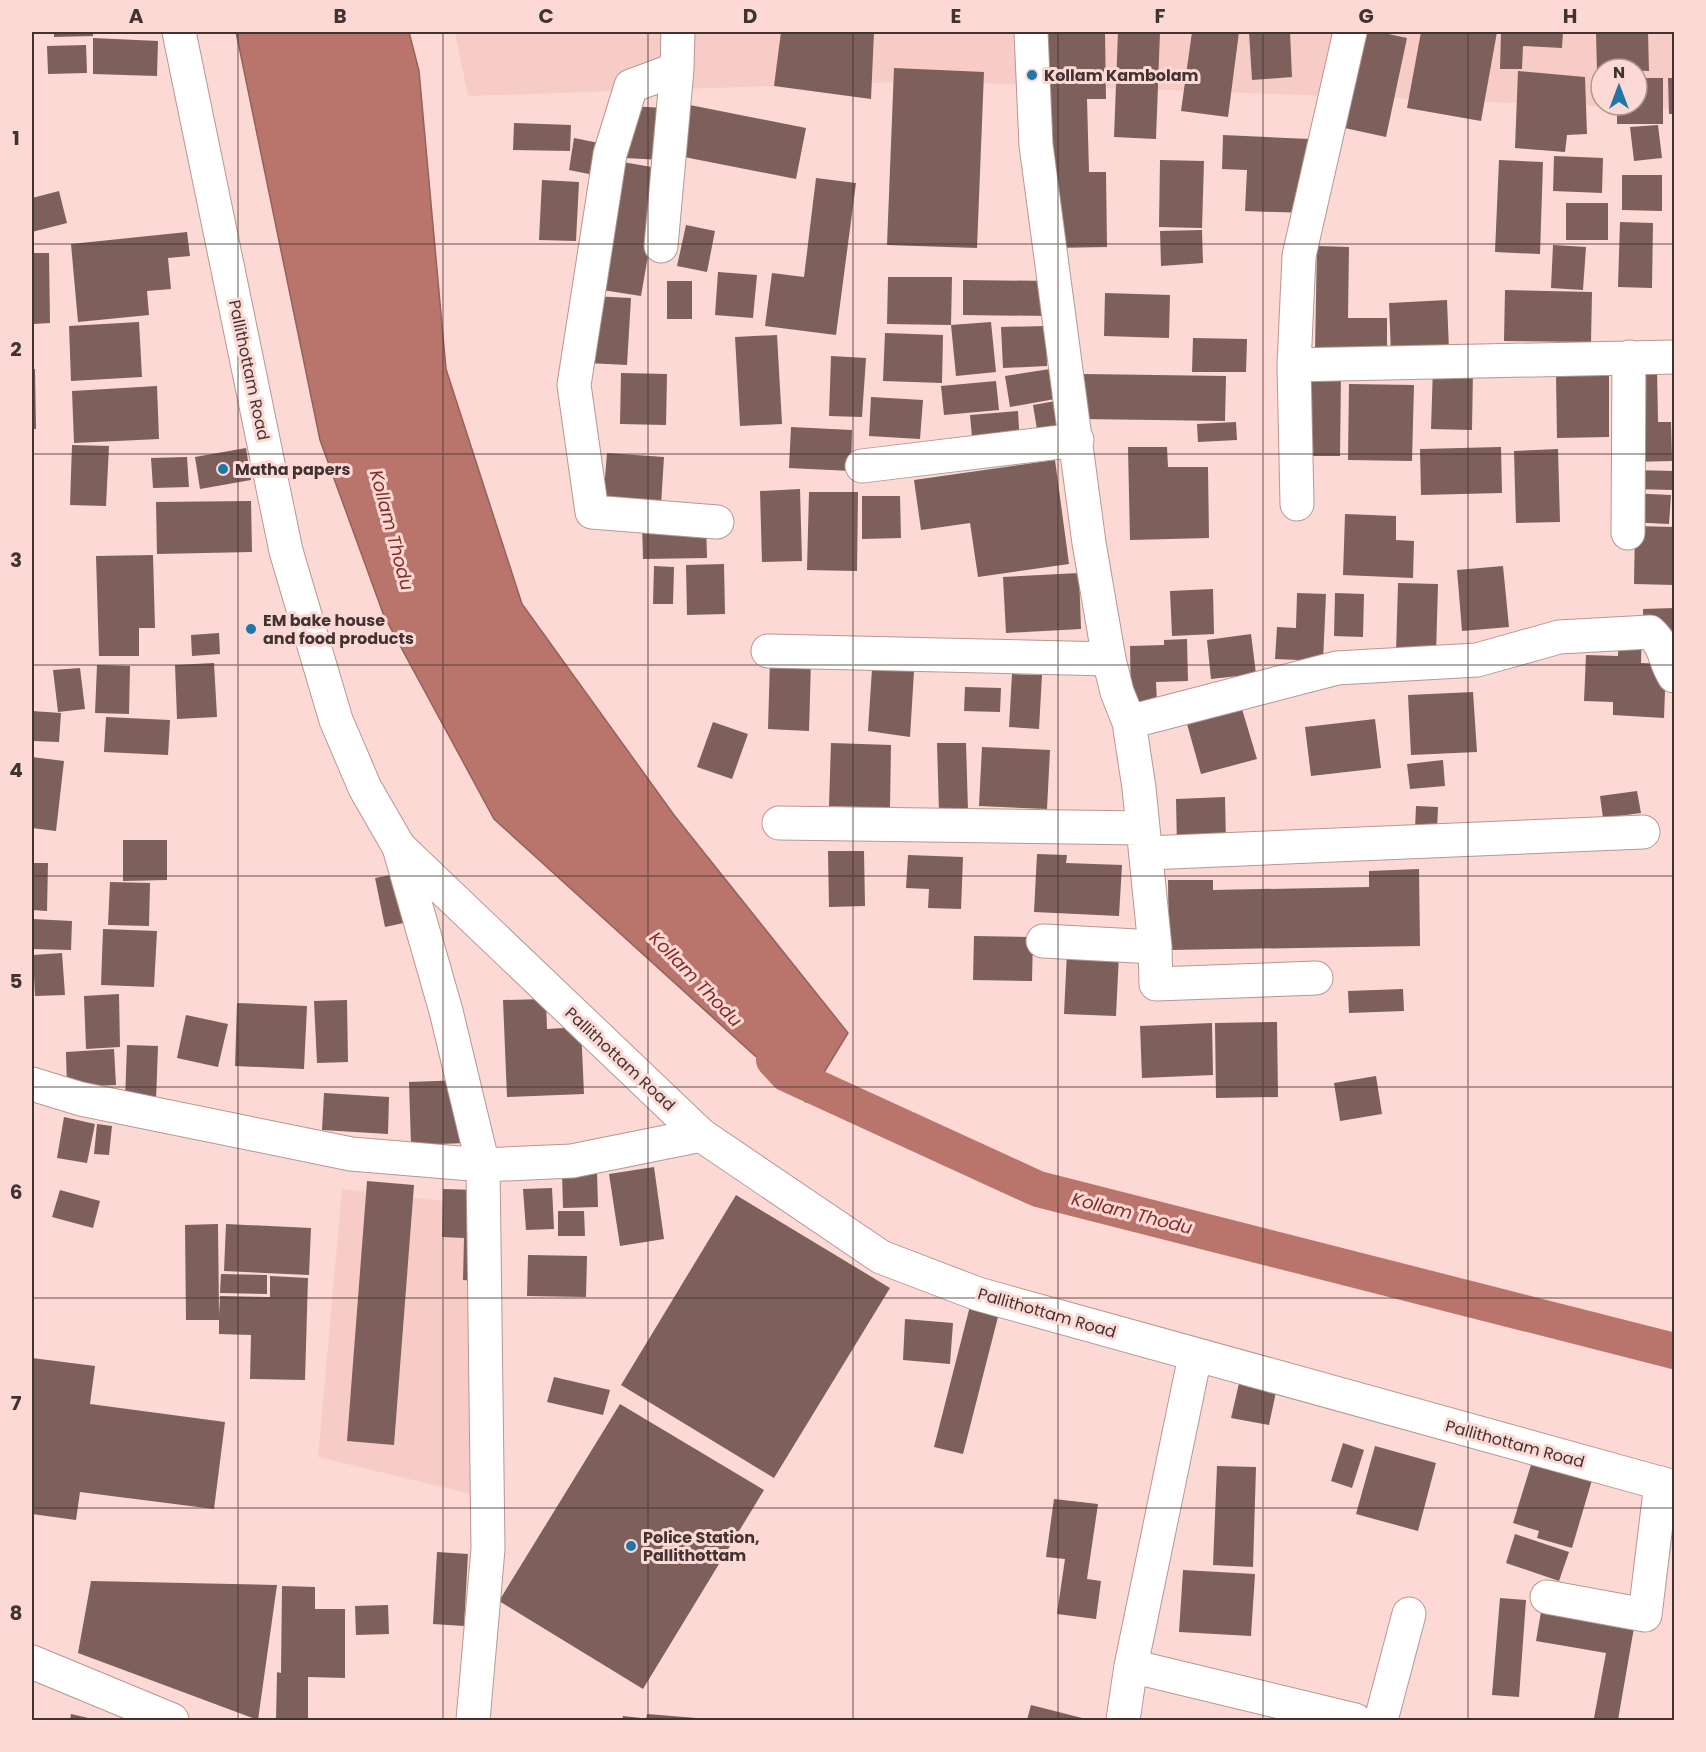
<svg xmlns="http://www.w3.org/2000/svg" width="1706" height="1752" font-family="Poppins,sans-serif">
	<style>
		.built { fill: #f7ccc6; fill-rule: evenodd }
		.water { fill: #b9756c; stroke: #95615b; stroke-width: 1.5 }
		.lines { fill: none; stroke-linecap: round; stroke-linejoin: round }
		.canal { stroke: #b9756c; stroke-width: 36 }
		.building { fill: #7d5f5b }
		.minor-casing { stroke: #b79792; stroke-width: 35 }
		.tertiary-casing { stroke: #b79792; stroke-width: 35 }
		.minor { stroke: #fff; stroke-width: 33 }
		.tertiary { stroke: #fff; stroke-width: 33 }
		.grid { fill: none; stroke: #413332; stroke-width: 1.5; stroke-opacity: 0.55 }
		.poi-dot { fill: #1e77a6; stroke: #fcd9d4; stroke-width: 2 }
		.labels { text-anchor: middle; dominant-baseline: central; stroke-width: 6; stroke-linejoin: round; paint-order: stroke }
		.poi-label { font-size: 16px; font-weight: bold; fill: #413332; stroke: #fcd9d4; text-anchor: start }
		.street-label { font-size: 16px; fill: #413332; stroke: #fcd9d4 }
		.water-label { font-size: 18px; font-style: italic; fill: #822e28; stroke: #fcd9d4 }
		.neatline { fill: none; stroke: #413332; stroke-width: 2 }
		.grid-label { font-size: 20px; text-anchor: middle; font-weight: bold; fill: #413332 }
	</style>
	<rect width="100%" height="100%" fill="#fcd9d4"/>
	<!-- built -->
	<path class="built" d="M455 32H1674V109L927 81 468 96ZM1601 69H1637V105H1601Z
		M342 1189 475 1205 471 1494 318 1457Z"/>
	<!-- water -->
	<path class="water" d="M236 32H409L419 71 446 369 522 604 674 815 848 1033 806 1102 494 819 384 616 320 440Z"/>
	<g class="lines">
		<!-- canal -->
		<path class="canal" d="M774 1060 787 1074 1038 1189 1674 1351"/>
	</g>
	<!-- building -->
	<path class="building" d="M54 32H93V36L54 37Z
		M781 32H874L871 99 774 86Z
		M1048 32H1105L1106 99H1087L1089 172H1106L1107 247 1052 248Z
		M1118 32H1160L1156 139 1114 137Z
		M1192 32H1239L1228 117 1181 111Z
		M1249 32H1290L1292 77 1252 80Z
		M1361 32H1379L1407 38 1386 137 1340 127Z
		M1421 32H1497L1481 121 1407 108Z
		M1501 32H1563L1562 48 1523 46 1522 69H1500Z
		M1596 32H1648L1649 71 1601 69V72H1597Z
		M93 38 158 41 157 76 93 74Z
		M86 45 87 73 48 74 47 46Z
		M894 68 984 72 977 248 887 245Z
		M1518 71 1585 77 1587 134 1567 135 1565 152 1515 148Z
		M1637 78H1663V124H1617V105H1637Z
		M1668 78H1674V114H1669Z
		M685 104 806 128 796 179 674 155Z
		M629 106 665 108 662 160 625 158Z
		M514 123 571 125 570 151 513 150Z
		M1658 125 1662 158 1634 161 1630 127Z
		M1223 135 1309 139 1306 213 1245 211 1247 170 1222 169Z
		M574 138 599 143 594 175 569 170Z
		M1554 156 1603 158 1602 193 1553 191Z
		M1160 160 1204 161 1202 228 1159 227Z
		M1499 160 1543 162 1540 254 1495 252Z
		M617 161 663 169 641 296 596 289Z
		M1622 175H1662V211L1622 210Z
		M816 178 856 183 836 335 765 326 772 273 804 277Z
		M542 180 579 182 576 241 539 240Z
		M59 191 67 223 32 232V198Z
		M1566 203H1608V240H1566Z
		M1620 222 1653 223 1652 288 1618 287Z
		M686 225 715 231 707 272 677 266Z
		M1202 230 1203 263 1161 266 1160 231Z
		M187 232 190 256 168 258 171 289 147 291 149 315 78 322 71 244Z
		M1553 245 1586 247 1583 290 1551 288Z
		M1317 246 1349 247 1348 318H1387V351H1315Z
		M32 253H49L50 323 33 324Z
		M718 272 757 275 753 318 715 315Z
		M888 277H952L951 325 887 324Z
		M963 280 1051 281 1050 316 963 315Z
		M667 281H692V319H667Z
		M1505 290 1592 292 1591 342 1504 341Z
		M1105 293 1170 295 1169 338 1104 336Z
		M591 296 631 298 627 365 587 363Z
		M1447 300 1449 351 1391 353 1389 303Z
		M139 322 142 377 71 381 69 326Z
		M991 322 996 372 956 376 951 325Z
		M1046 326 1047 366 1003 368 1001 327Z
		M885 333 943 335 942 383 883 381Z
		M777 335 782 424 740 426 735 337Z
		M1193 338 1247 339 1246 372H1192Z
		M831 356 866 358 862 417 829 416Z
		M1433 367 1473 368 1472 430 1431 429Z
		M1631 367H1657L1658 422H1671L1672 461 1633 462Z
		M32 369H35L36 429H32Z
		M1050 369 1055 399 1010 407 1005 376Z
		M1306 372H1341L1340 456H1305Z
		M621 373 667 374 666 425 620 424Z
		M1084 374 1226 376 1225 421 1083 419Z
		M1556 374H1609V437L1557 438Z
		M996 381 999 410 944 415 941 386Z
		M1349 384 1414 385 1412 461 1348 460Z
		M157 386 159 439 74 443 72 391Z
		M871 397 923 400 920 439 869 436Z
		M1056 401 1062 438 1039 442 1033 405Z
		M1018 411 1020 445 973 448 970 415Z
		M1236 422 1237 440 1198 442 1197 424Z
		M791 427 852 430 851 471 789 468Z
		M72 445 109 446 106 506 70 505Z
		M1128 447H1167L1168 467H1208L1209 538 1130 540Z
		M1501 447 1502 493 1421 495 1420 449Z
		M246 448 251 480 200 489 195 457Z
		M1558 449 1560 522 1516 523 1514 451Z
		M607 453 664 457 661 505 603 502Z
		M187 457 189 487 153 488 151 458Z
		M1055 460 1069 564 978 577 970 523 921 530 914 480Z
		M1632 470 1674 471V490L1631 489Z
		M800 489 802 561 762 562 760 491Z
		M809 492H858L857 571 807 570Z
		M1629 493 1671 495 1669 524 1628 522Z
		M862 496H900L901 538 862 539Z
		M251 501 252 552 157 554 156 502Z
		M1345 514 1396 516V540L1414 541 1413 578 1343 575Z
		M706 522 707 558 643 559 642 523Z
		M1635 526 1674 527V585L1634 584Z
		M153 555 155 628H139V656H99L96 556Z
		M724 564 725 614 687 615 686 565Z
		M654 566 674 567 673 604H653Z
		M1503 566 1509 627 1462 631 1457 570Z
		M1079 573 1081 629 1006 633 1003 577Z
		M1398 583 1438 584 1436 655 1396 654Z
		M1213 589 1214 634 1172 636 1170 591Z
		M1297 593 1326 594 1323 661 1275 659 1277 627 1296 628Z
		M1335 593 1364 594 1363 637 1334 636Z
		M1674 608V648H1644L1643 609Z
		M1619 624H1642L1641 663 1666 664 1664 718 1613 715V702L1584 701 1586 655 1618 656Z
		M219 633 220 654 192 656 191 635Z
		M1251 634 1256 674 1211 679 1207 640Z
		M1187 639 1188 681 1156 682 1157 703 1131 704 1130 646 1164 645V640Z
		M770 660 811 661 809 731 768 729Z
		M214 663 217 717 177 719 175 665Z
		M97 665 130 666 129 714 95 713Z
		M80 668 85 709 58 712 53 670Z
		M872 669 914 671 910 737 868 731Z
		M1012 674 1042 675 1039 729 1009 727Z
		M965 687 1001 688 1000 712 964 711Z
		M1473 692 1477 752 1411 755 1408 695Z
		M1242 709 1257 759 1201 774 1187 724Z
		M32 711 61 713 59 742 32 741Z
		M106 717 170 720 168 755 104 752Z
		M1375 719 1381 768 1311 776 1305 727Z
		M713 722 748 734 732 779 697 767Z
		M831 743 891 745 890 808 829 806Z
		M937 743H966L968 811 939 812Z
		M982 747 1050 750 1047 809 979 806Z
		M32 757 64 761 56 831 32 828Z
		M1443 760 1445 786 1410 789 1407 764Z
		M1637 791 1641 813 1603 818 1600 796Z
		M1225 797 1226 845 1177 847 1176 799Z
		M1416 806 1438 807 1437 831 1415 830Z
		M123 840H167V880L123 881Z
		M828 851H864L865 906 829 907Z
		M1037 854 1067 855 1066 863 1122 865 1119 916 1034 912Z
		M908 855 963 857 961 909 928 908 929 889 906 888Z
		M32 863H48L47 911 32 910Z
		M1419 869 1420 946 1169 950 1168 880H1213V890L1369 887V871Z
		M413 871 422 919 385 927 375 878Z
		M110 882 150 883 149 926 108 925Z
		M32 919 72 921 71 950 32 949Z
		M103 929 157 931 154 987 101 985Z
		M974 936 1033 937 1032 981 973 980Z
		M1067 952 1119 954 1116 1016 1064 1014Z
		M62 953 65 995 35 996 33 955Z
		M1403 989 1404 1011 1349 1013 1348 991Z
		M119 994 120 1047 86 1049 84 996Z
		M546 999 547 1029 581 1027 584 1094 507 1097 503 1000Z
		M347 1000 348 1062 317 1063 314 1001Z
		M237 1003 307 1006 304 1069 235 1066Z
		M186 1015 228 1024 218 1067 177 1058Z
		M1277 1022 1278 1097 1216 1098 1215 1023Z
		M1212 1023 1213 1075 1142 1078 1140 1026Z
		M127 1045 158 1046 156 1101 125 1100Z
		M114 1049 116 1085 67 1087 66 1052Z
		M1376 1076 1382 1114 1340 1121 1334 1083Z
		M464 1080 466 1143 411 1145 409 1082Z
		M324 1093 389 1097 388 1134 322 1130Z
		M64 1117 95 1124 87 1163 57 1158Z
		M97 1124 112 1126 109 1155 94 1154Z
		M654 1167 664 1239 620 1246 609 1174Z
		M597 1171 598 1207 563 1208 562 1172Z
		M367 1181 414 1185 394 1445 347 1441Z
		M552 1188 554 1229 526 1230 523 1189Z
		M443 1189 479 1190 475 1281 463 1280 464 1238 442 1237Z
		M60 1190 100 1201 93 1228 52 1217Z
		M736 1195 890 1288 774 1478 621 1385Z
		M558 1211H584L585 1236H558Z
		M218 1224 219 1315 220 1296 270 1297V1276L308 1278 305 1380 250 1379 251 1335 219 1334V1320H186L185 1225Z
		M226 1224 311 1228 309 1275 224 1271Z
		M528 1255 587 1256 586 1297 527 1296Z
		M221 1274 267 1275V1294L220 1293Z
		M970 1306 999 1313 963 1454 934 1447Z
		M905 1319 953 1323 950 1364 903 1360Z
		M32 1358 95 1366 90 1404 225 1422 214 1509 80 1492 76 1520 32 1514Z
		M554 1377 610 1390 603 1415 547 1402Z
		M1240 1379 1277 1387 1269 1425 1231 1418Z
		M620 1404 764 1490 643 1689 499 1601Z
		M1343 1443 1364 1450 1352 1488 1331 1481Z
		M1375 1446 1436 1463 1418 1531 1356 1514Z
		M1534 1455 1594 1473 1572 1548 1537 1538 1539 1531 1513 1523Z
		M1217 1466 1256 1467 1253 1567 1213 1565Z
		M1054 1499 1098 1504 1087 1579 1101 1581 1096 1619 1057 1614 1065 1559 1046 1557Z
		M1515 1534 1569 1552 1559 1581 1506 1563Z
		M437 1552 468 1554 464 1626 433 1624Z
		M1183 1570 1255 1574 1251 1636 1179 1632Z
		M91 1581 277 1585 258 1720 78 1653Z
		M282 1586 315 1587V1609H345V1678L308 1677V1720H276L277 1672 281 1673Z
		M1500 1598 1526 1600 1519 1697 1492 1695Z
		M388 1605 389 1634 356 1635 355 1606Z
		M1542 1606 1635 1622 1618 1720 1594 1718 1606 1653 1536 1641Z
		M1031 1705 1090 1720H1027Z
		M71 1714 97 1720H70Z
		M647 1714 709 1719V1720H646Z
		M623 1716 641 1718V1720H622Z"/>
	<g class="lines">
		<!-- minor casing -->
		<g class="minor-casing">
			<path id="minor" d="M678 32 677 69 631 86 610 154 574 385 592 512 717 522
				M1031 32 1036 145 1089 543 1109 659 1117 692 1129 722 1139 788 1155 947 1156 984 1316 978
				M1350 32 1299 256 1294 365 1674 357
				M661 246 677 69
				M1294 365 1297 504
				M862 466 1077 440
				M1628 533 1629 357
				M768 651 1109 659
				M1129 722 1337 668 1477 660 1559 637 1650 632C1667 648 1663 658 1674 676
				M779 823 1142 828
				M399 847 446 1011 483 1165 488 1549 473 1720
				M1147 853 1643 832
				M1043 941 1155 947
				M32 1084 81 1099 351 1154 483 1165 572 1161 701 1135
				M1547 1597 1645 1615 1661 1483
				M32 1662 172 1720
				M1131 1666 1355 1720
				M1123 1720 1131 1666 1195 1356
				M1381 1720 1409 1614"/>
		</g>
		<!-- tertiary casing -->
		<g class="tertiary-casing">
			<path id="tertiary" d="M179 32 286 551 336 720 365 788 399 847 701 1135 881 1257 978 1294 1674 1487"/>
		</g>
		<!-- minor -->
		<use href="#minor" class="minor"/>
		<!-- tertiary -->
		<use href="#tertiary" class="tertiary"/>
	</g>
	<!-- grid -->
	<path class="grid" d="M238 32V1720M443 32V1720M648 32V1720M853 32V1720M1058 32V1720M1263 32V1720M1468 32V1720M32 244H1674M32 454H1674M32 665H1674M32 876H1674M32 1087H1674M32 1298H1674M32 1508H1674"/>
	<!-- markers -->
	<g class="poi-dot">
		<circle cx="1032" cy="75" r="6"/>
		<circle cx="223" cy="469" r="6"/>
		<circle cx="251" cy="629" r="6"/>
		<circle cx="631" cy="1546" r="6"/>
	</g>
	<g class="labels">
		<!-- poi labels -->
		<g class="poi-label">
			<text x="1044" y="75">Kollam Kambolam</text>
			<text x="235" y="469">Matha papers</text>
			<text x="263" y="620">EM bake house<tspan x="263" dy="18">and food products</tspan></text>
			<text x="643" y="1537">Police Station,<tspan x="643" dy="18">Pallithottam</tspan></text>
		</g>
		<!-- street labels -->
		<g class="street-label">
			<text transform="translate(249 370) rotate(78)">Pallithottam Road</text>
			<text transform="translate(620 1059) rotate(43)">Pallithottam Road</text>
			<text transform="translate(1047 1313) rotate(16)">Pallithottam Road</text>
			<text transform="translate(1515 1444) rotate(15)">Pallithottam Road</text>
		</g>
		<!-- water labels -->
		<g class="water-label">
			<text transform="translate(392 530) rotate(75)">Kollam Thodu</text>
			<text transform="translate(696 979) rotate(46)">Kollam Thodu</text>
			<text transform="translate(1132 1213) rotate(14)">Kollam Thodu</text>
		</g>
	</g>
	<!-- border -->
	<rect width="1706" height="1752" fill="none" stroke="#fcd9d4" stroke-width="66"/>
	<!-- north arrow -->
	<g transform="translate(1619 87)"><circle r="28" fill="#fcd9d4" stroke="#b19793" stroke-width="1.5"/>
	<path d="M0-4.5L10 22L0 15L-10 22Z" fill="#1e77a6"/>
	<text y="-9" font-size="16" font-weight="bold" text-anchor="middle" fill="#413332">N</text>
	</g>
	<rect x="33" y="33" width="1640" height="1686" class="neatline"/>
	<g class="grid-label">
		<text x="136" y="23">A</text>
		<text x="340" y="23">B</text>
		<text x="546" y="23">C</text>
		<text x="750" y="23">D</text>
		<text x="956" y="23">E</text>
		<text x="1160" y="23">F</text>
		<text x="1366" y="23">G</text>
		<text x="1570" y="23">H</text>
		<text x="16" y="145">1</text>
		<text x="16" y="356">2</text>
		<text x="16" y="567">3</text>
		<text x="16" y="777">4</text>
		<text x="16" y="988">5</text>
		<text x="16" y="1199">6</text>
		<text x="16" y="1410">7</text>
		<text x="16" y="1620">8</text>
	</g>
</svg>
